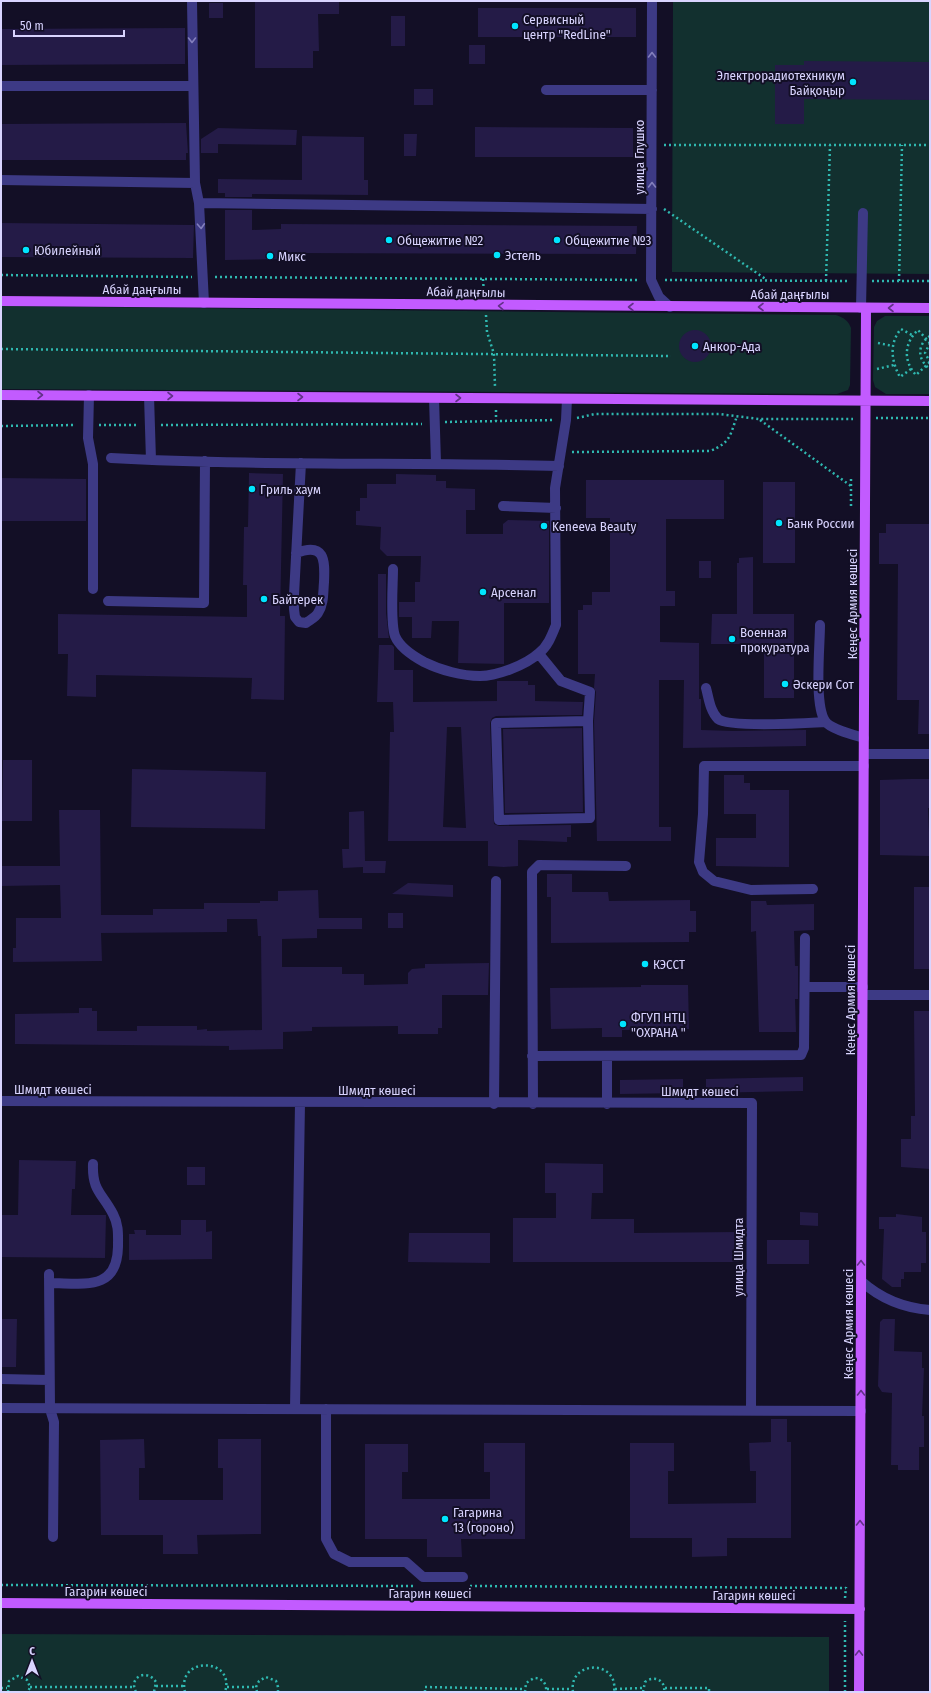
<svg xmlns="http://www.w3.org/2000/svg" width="931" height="1693" font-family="'Fira Sans Condensed',sans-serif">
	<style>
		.green { fill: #12302f }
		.building { fill: #241b47; fill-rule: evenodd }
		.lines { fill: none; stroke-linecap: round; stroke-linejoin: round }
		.path { stroke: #2fb8b0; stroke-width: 2.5; stroke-dasharray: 2 3; stroke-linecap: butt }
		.minor { stroke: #3d3a85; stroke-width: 10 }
		.major { stroke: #c25bff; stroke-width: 10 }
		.oneway { stroke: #837fbc }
		.oneway2 { stroke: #623188 }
		.poi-dot { fill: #00e5ff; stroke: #130f26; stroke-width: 1.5 }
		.labels { text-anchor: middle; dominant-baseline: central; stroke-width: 4; stroke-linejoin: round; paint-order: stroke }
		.poi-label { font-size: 13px; fill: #d9d4ff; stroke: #130f26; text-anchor: start }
		.street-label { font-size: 13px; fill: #d9d4ff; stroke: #130f26 }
	</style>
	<rect width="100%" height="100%" fill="#130f26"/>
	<!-- green -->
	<path class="green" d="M673 1H930V274L672 272Z
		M1 306 836 315C844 318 848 320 851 328L850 385 848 390 837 394 1 389Z
		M885 316H930V394H886L875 387 873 380 874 327 877 321Z
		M1 1634 829 1637V1692H1Z"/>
	<!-- building -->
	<path class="building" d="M255 1H339V14H318L319 51H313V68H255Z
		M209 3H223V18H209Z
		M478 8H636V37H478Z
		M391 16H405V46H391Z
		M185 28V64L1 65V29Z
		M469 45H485V64H469Z
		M804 61 930 62V100L804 99V124H775V65H804Z
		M414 89H433V105H414Z
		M186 123 188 153H186V160H1V124Z
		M475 127 633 128V157H475Z
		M218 128 297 130 296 145 218 144V153H201V139Z
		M404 134H417L416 156H404Z
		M302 136 364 137V180H368V195L252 194V197H225V193H218V179L302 180Z
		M225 210H252V230L281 229V224L637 226 636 254 290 253V259L225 260Z
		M1 223 194 225 193 258 1 257Z
		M679 346a16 16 0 1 1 32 0a16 16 0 1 1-32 0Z
		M249 473 283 474 280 616H285L284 700 251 699 252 678 96 675V697L67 696 68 654H58V614L247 617V585H243L244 527H248Z
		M396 474 436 475V481H446V488L475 489V510H466V534H503V524L508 520 549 521V603H504V664L458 663 459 621H432L431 638H412V617H399V602H415V582H420L421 556H387L380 549 381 527 356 525V511H360V498H367V484H396Z
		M1 478 86 479V521H1Z
		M586 480H724V519H666V591H675V606H660V642L699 643V699H701V730L733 731 806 730V746L683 748 684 680H659V827H671V841H597L594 721 596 692 594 688 595 674H578V610H583V605H592V592H610V518H586Z
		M763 482H795V563H763Z
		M886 524H930V734H918L919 700H897L898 564H879V533H886Z
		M753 557V614H794V698H764V644H711L712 614H737V563H739V558Z
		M699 561H711V578H699Z
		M378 574H386V613L389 638H378Z
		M379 645H392L394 647V670H413V702L497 701V681H528V685H535V701L583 702 582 715 496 716 492 718 490 723 494 824 499 826 571 825V837H567V842L518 840V866L504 867 488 866V841H388L390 732H394L393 702H377ZM447 727H461L466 828 443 827Z
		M582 728 583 812 505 813 503 729Z
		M3 760H32V821H2Z
		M132 769 266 772 265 829 131 827Z
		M724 775H744V783H750V790H789V867L716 866V838H756V814H724Z
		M911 779H930V808H928L930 856 880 855V780Z
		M59 810H100L101 915H153V909H204V903H260V901H278V891L318 890 319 918H362V929H317V938L282 939V967H342V974H364V985L408 984V973L412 969 425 968V964L489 963 488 995H442V1028H438V1034H398V1026L312 1027V1031L283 1032V1049L229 1050V1046L15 1044V1014L79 1013V1008H92V1011H97V1031H137V1026H197V1030L207 1029V1031L262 1030 261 936H258L257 919H227V932L101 933 102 961 13 962V948H16V918H61L60 885 1 886V866H60Z
		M364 811 365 861H386L385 873H363V867L343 868 342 849H349V812Z
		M547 874H572V892H608L609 901 690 900V911H696V932H689V942L551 943V897H547Z
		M408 883 453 885V897L392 894Z
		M914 887H930V969H914Z
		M751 901H766L767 905 814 904V930L794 931 795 966H798V999H795L796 1032H759L756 931 751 932Z
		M388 913H403V928H388Z
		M641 985H688L689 1029 622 1030V1037H602V1028L551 1029 550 988 641 987Z
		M914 1011H930V1169L901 1167V1139H911V1116H915Z
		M803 1077V1091L706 1093V1079Z
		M683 1079V1093L620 1094V1080Z
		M19 1160 76 1161 75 1189H72L71 1215H106L105 1258 1 1257V1215H18Z
		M545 1163 603 1164V1193H592L591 1219H634V1233L738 1232 739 1262H513V1218H556V1193H545Z
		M187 1167H205V1185H187Z
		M800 1212 818 1213V1226L800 1225Z
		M896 1214 922 1217V1232H926V1263H921V1272H904V1279H901V1287H892L882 1279 884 1229H879V1217H896Z
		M181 1220H206V1232L212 1231V1259L129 1260V1234H135L134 1230H146V1235H181Z
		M409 1233H490V1263L408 1262Z
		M767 1240H809V1264H767Z
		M1 1319H17L16 1367H1Z
		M883 1319H895L894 1351 922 1352V1368H924L922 1416H924V1447H919V1470H898V1465H891L892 1393 882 1392 878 1386 880 1322Z
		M771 1419H787V1442H791V1538H727V1556L692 1557V1538H630V1443H674V1471H668V1504L756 1503V1471H750L749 1443 771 1442Z
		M144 1439 145 1468H139V1500H223V1468H218V1439H261V1534L197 1535 198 1554H163V1535H101L100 1440Z
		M484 1443H525V1539H461L462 1557H427V1539H365V1444H408V1472H402V1499H490V1472H484Z"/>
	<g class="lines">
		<!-- path -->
		<path class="path" d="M664 145H930
			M664 209 767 280
			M1 275 192 277
			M215 277 640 280
			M483 279 484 294
			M665 280 850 281
			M826 281 830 145
			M872 281H930
			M899 281 902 145
			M486 315 487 332 494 354 495 387
			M930 336C917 344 917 360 930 369
			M878 343 893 346
			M930 343 918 330C904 343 903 361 916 375L930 362
			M930 343 925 353 930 362
			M1 349 671 356
			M877 369 894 365
			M911 369 900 377C891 361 889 343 901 329L912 335
			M496 410V421
			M577 418 595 414H719L759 419H853
			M876 418H930
			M760 420 851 486
			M445 422 554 420
			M99 425H138
			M161 425 422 424
			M1 426 76 425
			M572 452 710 451C730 443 730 436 737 416
			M851 506V479
			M1 1585 415 1586
			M470 1586 846 1588
			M845 1598 846 1587
			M156 1686H184
			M30 1687H134
			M227 1687H256
			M1 1688H7
			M665 1688H709V1692
			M547 1689H572
			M615 1689 642 1688
			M8 1692 9 1681 18 1676 27 1680 30 1687 28 1692
			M136 1692C128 1677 147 1668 156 1682L154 1692
			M185 1692C176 1656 236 1657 225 1692
			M257 1692 256 1687 259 1681 266 1677 276 1681 278 1687V1692
			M425 1692V1687L524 1689
			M525 1692 526 1683 534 1678C542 1678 547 1683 546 1692
			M573 1692C568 1660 619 1659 614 1692
			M643 1692 645 1682C654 1675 666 1680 664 1692
			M845 1692V1621"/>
		<!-- minor -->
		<path class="minor" d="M192 1 195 183 199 203 204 303
			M652 1 651 280 659 297 670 307
			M1 86H192
			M546 90H652
			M1 180 195 183
			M199 203 652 209
			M861 308 863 213
			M89 395 88 438 93 464V589
			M149 396 151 460
			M434 398 436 463
			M111 458C260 466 410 462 559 466
			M503 506 556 508
			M296 553C325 542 325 560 324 582 323 593 324 604 318 613 316 617 310 620 306 623L299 622 295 617 294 609V595L301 463
			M393 569C393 585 390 622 395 636 400 648 413 656 424 662 440 670 462 676 480 676 497 676 526 665 539 653 548 646 552 635 556 625L555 488 566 420 567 399
			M108 601 204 603 205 461
			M820 625C820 646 814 704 825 721 830 729 854 735 864 738
			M539 654 561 681 590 692 588 721 590 818 499 820 496 723 588 721
			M706 688C709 699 710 711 718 719 730 728 807 723 825 722
			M864 754H930
			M813 889 751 890 714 881 703 872 699 862 703 814 704 766H864
			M806 987H863
			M863 995H930
			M532 1056 801 1055 804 1048 805 938
			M607 1056V1104
			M1 1101 752 1103 751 1410
			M494 1104 496 881
			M533 1104 532 872 539 865 626 866
			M49 1274 50 1409 54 1422 53 1537
			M861 1281C881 1299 904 1308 930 1310
			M49 1283C83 1283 117 1292 118 1247 118 1235 119 1225 113 1214 102 1193 92 1191 93 1164
			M1 1379 49 1380
			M1 1408 861 1411
			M295 1409 300 1103
			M326 1409V1539L334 1554 350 1562H406L423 1577H463"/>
		<!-- major -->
		<path class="major" d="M1 301 930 308
			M1 395 930 401
			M1 1603 860 1609
			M859 1692 866 308"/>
	</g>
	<!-- one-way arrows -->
	<defs><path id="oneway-chevron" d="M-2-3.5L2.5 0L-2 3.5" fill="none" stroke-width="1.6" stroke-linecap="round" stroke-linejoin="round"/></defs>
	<g class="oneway">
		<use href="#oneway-chevron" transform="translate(192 40) rotate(90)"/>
		<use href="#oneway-chevron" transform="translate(652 55) rotate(-90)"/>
		<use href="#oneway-chevron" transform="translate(652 185) rotate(-90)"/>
		<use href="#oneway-chevron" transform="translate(201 226) rotate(87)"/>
	</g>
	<g class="oneway2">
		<use href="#oneway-chevron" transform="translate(501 306) rotate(-179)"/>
		<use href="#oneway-chevron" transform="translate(631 307) rotate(180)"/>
		<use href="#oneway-chevron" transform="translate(761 307) rotate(-180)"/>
		<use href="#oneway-chevron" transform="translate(891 308) rotate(-180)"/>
		<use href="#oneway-chevron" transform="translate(40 395)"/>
		<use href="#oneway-chevron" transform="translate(170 396)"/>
		<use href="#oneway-chevron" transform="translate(300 397)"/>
		<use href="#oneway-chevron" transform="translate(458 398)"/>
		<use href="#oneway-chevron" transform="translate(861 1263) rotate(-90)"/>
		<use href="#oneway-chevron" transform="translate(861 1393) rotate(-90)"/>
		<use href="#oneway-chevron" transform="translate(860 1523) rotate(-90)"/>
		<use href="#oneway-chevron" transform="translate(859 1653) rotate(-89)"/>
	</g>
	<!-- markers -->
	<g class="poi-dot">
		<circle cx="515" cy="26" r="4"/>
		<circle cx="853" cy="82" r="4"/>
		<circle cx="389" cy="240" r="4"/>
		<circle cx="557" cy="240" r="4"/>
		<circle cx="26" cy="250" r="4"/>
		<circle cx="497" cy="255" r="4"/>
		<circle cx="270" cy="256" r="4"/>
		<circle cx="695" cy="346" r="4"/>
		<circle cx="252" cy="489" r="4"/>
		<circle cx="779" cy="523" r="4"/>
		<circle cx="544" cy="526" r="4"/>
		<circle cx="483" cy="592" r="4"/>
		<circle cx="264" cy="599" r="4"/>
		<circle cx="732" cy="639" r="4"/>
		<circle cx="785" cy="684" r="4"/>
		<circle cx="645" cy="964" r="4"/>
		<circle cx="623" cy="1024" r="4"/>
		<circle cx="445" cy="1519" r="4"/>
	</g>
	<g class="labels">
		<!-- poi labels -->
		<g class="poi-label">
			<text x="523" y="19">Сервисный<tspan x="523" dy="15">центр "RedLine"</tspan></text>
			<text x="845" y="75" text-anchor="end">Электрорадиотехникум<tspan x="845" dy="15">Байқоңыр</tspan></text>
			<text x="397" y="240">Общежитие №2</text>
			<text x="565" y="240">Общежитие №3</text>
			<text x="34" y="250">Юбилейный</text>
			<text x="505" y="255">Эстель</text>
			<text x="278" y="256">Микс</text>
			<text x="703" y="346">Анкор-Ада</text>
			<text x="260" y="489">Гриль хаум</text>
			<text x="787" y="523">Банк России</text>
			<text x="552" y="526">Keneeva Beauty</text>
			<text x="491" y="592">Арсенал</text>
			<text x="272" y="599">Байтерек</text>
			<text x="740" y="632">Военная<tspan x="740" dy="15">прокуратура</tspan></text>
			<text x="793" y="684">Әскери Сот</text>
			<text x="653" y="964">КЭССТ</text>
			<text x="631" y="1017">ФГУП НТЦ<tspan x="631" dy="15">"ОХРАНА "</tspan></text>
			<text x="453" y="1512">Гагарина<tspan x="453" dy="15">13 (гороно)</tspan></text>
		</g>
		<!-- street labels -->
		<g class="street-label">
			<text transform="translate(639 157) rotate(-90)">улица Глушко</text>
			<text x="142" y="289">Абай даңғылы</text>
			<text transform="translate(466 292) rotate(1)">Абай даңғылы</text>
			<text x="790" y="294">Абай даңғылы</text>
			<text transform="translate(852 604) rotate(-90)">Кеңес Армия көшесі</text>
			<text transform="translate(850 1000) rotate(-90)">Кеңес Армия көшесі</text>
			<text x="53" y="1089">Шмидт көшесі</text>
			<text x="377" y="1090">Шмидт көшесі</text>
			<text x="700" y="1091">Шмидт көшесі</text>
			<text transform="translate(738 1257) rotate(-90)">улица Шмидта</text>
			<text transform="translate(848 1324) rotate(-90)">Кеңес Армия көшесі</text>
			<text x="106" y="1591">Гагарин көшесі</text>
			<text x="430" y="1593">Гагарин көшесі</text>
			<text x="754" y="1595">Гагарин көшесі</text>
		</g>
	</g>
	<!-- border -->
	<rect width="931" height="1693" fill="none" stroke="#d9d4ff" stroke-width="4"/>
	<!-- north arrow -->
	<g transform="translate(32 1661)" stroke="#130f26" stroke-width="3" paint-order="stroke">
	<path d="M0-3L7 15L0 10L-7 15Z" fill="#d9d4ff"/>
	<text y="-6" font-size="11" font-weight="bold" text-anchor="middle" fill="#d9d4ff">С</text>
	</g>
	<!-- scale -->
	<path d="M14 30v6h110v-6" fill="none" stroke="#d9d4ff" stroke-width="2"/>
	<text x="20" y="30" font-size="12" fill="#d9d4ff" stroke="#130f26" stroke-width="3" paint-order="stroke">50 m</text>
</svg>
